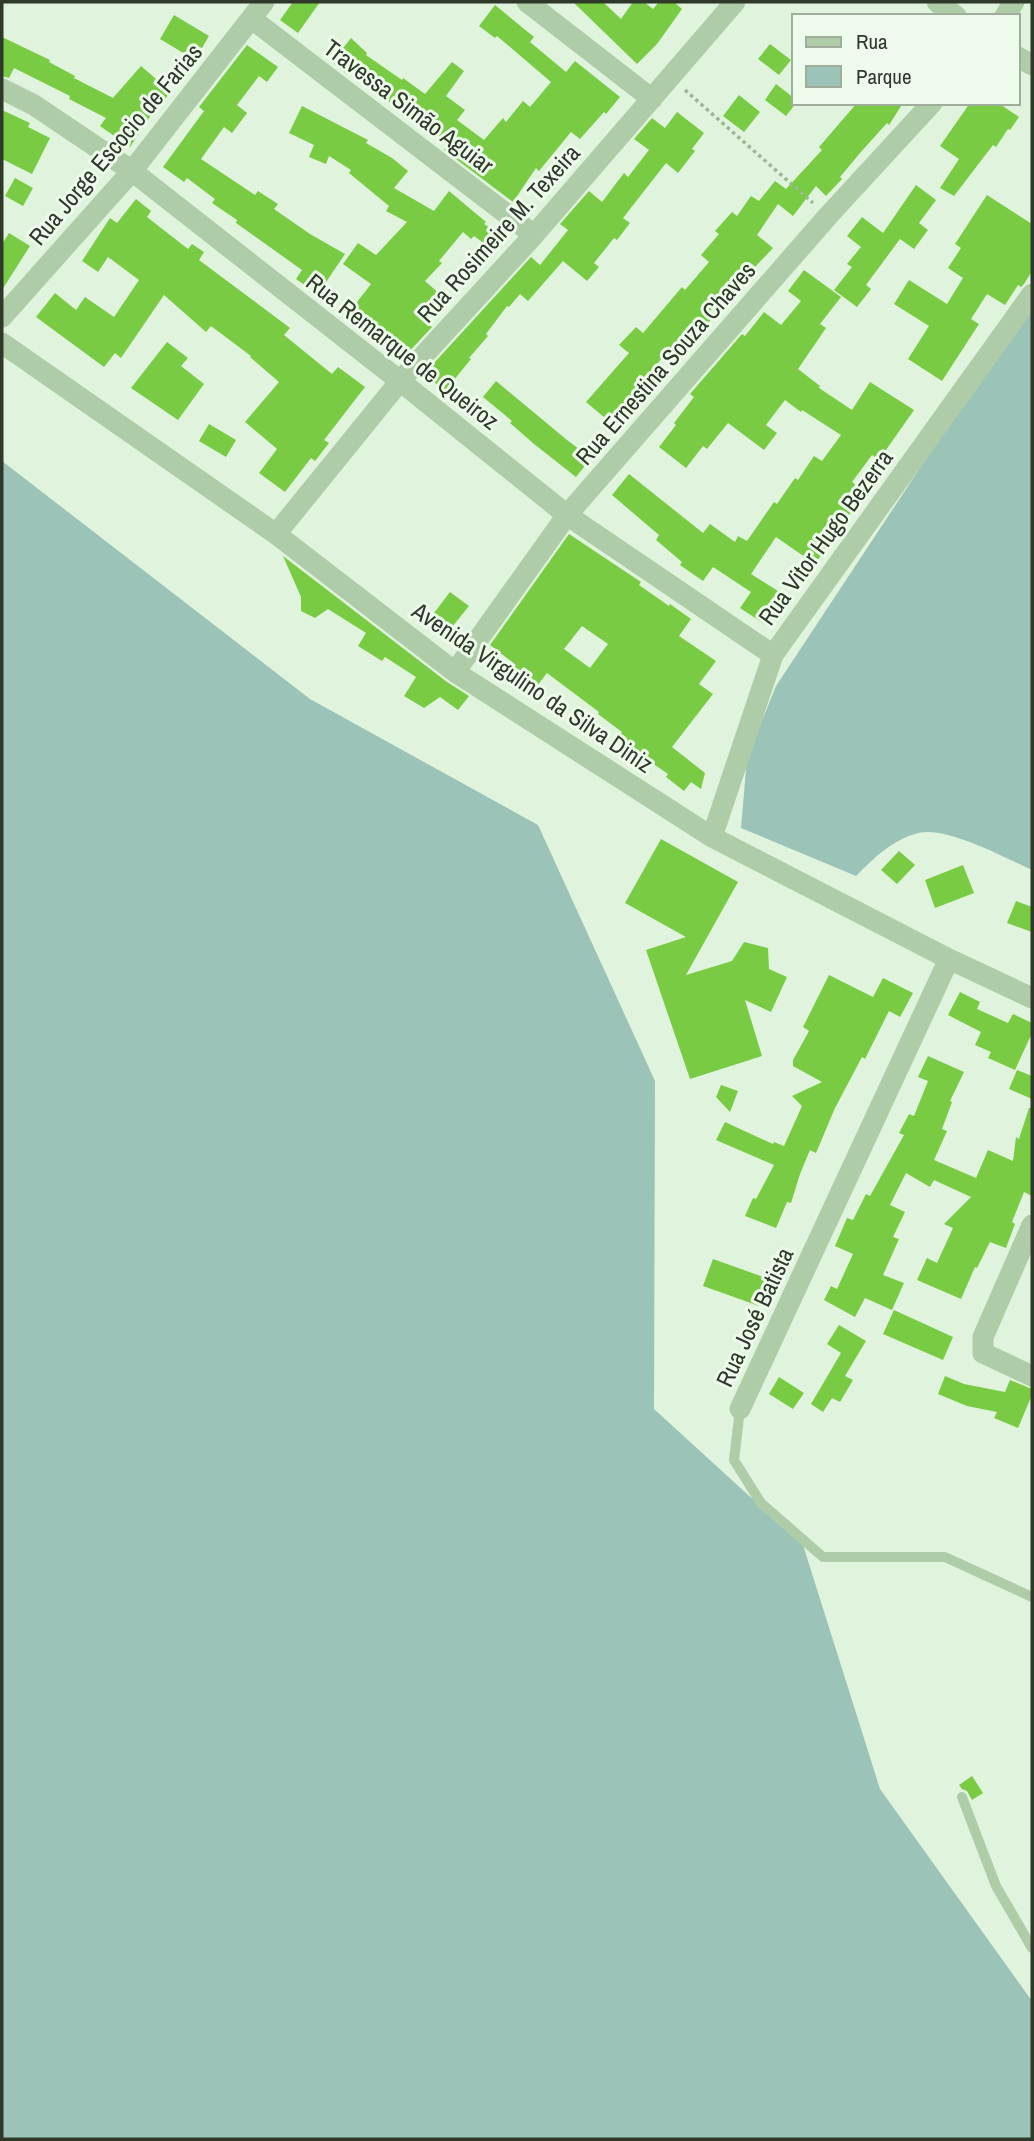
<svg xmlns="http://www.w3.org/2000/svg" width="1034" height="2141" font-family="'Archivo Narrow',sans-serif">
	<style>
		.green { fill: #9cc3b8 }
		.building { fill: #79cb44; fill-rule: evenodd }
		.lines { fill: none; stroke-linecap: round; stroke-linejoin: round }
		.path { stroke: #9ab893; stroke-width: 3.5; stroke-dasharray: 3.5 3.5; stroke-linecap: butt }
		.lane { stroke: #afcca8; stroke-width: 10 }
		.street { stroke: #afcca8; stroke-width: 21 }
		.labels { text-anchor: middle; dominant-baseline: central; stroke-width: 6; stroke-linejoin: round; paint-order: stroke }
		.street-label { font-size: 24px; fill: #2e3929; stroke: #ecfbea }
	</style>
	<rect width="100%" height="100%" fill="#e0f3dd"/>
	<!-- green -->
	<path class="green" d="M1032 304V870C1005 858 947 826 918 833 892 840 874 858 856 876L741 828 747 758 776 686 986 368Z
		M2 461 310 699 538 825 655 1081 654 1409 803 1545 880 1789 1032 2001V2139H2Z"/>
	<!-- building -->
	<path class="building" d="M293 2H320L298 33 280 20Z
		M573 2H603L621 19 633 2H644L653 9 659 2H674L682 9 657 44 637 64Z
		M495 5 534 37 530 42 566 72 575 61 620 97 606 114 604 112 580 139 571 132 539 171 536 168 513 202 444 150 449 144 404 110 402 112 387 100 388 98 351 72 348 75 332 62 351 38 367 53 366 55 402 80 403 78 425 94 452 62 464 71 446 96 465 110 457 120 484 140 503 118 506 122 523 101 530 107 551 82 497 36 495 38 479 26Z
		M174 15 209 36 195 60 160 39Z
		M2 37 50 60 49 62 75 76 74 78 113 98 141 66 171 92 151 115 130 147 100 126 106 118 69 99 70 96 14 68 9 78 2 76Z
		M770 44 791 60 779 75 758 59Z
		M247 45 278 67 267 82 259 76 237 105 247 113 232 133 224 127 201 159 255 195 258 191 278 204 274 209 310 234 345 254 318 294 296 279 302 270 236 223 237 220 212 203 215 199 187 178 184 182 163 167 204 111 199 107Z
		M776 84 794 98 796 103 786 116 765 100Z
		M739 95 760 112 744 132 723 116Z
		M857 103H903L889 125 887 123 860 153 840 177 842 179 826 196 816 186 793 216 778 204 757 235 773 248 755 267 752 264 710 311 715 315 680 357 670 349 642 381 647 385 633 400 639 405 618 429 586 402 629 353 619 345 636 327 643 333 682 287 685 290 709 262 701 255 719 234 715 231 732 212 737 216 751 196 759 201 775 181 786 189 822 150 819 147Z
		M970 103H998L1019 117 1010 130 1008 129 996 147 993 145 954 196 940 188 959 159 940 146Z
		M302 106 368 140 366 143 392 158 408 171 394 188 434 211 449 191 486 222 484 224 499 234 489 247 474 236 471 239 463 232 439 261 442 263 425 281 442 296 423 320 432 327 406 355 371 329 369 332 347 315 371 284 343 264 358 243 376 255 407 222 386 211 389 206 349 173 351 170 329 156 326 164 309 157 314 145 289 133Z
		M2 110 30 123 28 127 50 138 32 174 2 159Z
		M677 112 704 133 692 149 695 151 678 173 666 163 623 218 630 223 617 240 614 238 594 263 599 267 587 281 563 261 528 301 520 294 509 307 507 306 486 334 488 336 469 358 471 359 445 391 424 374 531 257 540 265 568 230 560 224 589 191 602 202 624 173 628 177 649 150 634 139 652 118 665 128Z
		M15 178 33 188 23 206 5 196Z
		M916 185 936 200 919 223 928 230 914 249 900 239 866 285 871 289 857 307 834 290 852 267 847 264 861 247 847 236 862 217 883 233Z
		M987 195 1032 224V271L1024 284 1021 287 1018 285 1005 305 987 294 971 319 979 324 942 381 908 359 929 326 894 304 909 280 947 304 963 278 948 268 961 248 955 244Z
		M136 199 151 211 147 217 188 249 192 244 204 252 199 260 290 328 284 335 332 374 338 367 365 387 324 440 329 443 315 461 311 458 285 492 259 473 277 449 245 422 279 382 250 357 251 356 211 326 206 332 164 295 121 358 115 353 104 367 36 317 55 293 76 310 85 297 114 317 139 280 108 257 98 272 82 261 110 218 117 223Z
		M9 233 30 246 2 290V244Z
		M804 270 841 297 820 324 826 328 798 369 820 386 819 388 852 410 870 382 914 410 879 460 872 455 852 482 865 492 815 564 776 537 751 574 786 596 766 625 740 608 751 592 713 567 703 581 680 565 682 562 656 540 659 535 612 495 629 474 703 533 710 524 735 542 738 536 747 541 774 502 777 504 795 478 798 480 814 456 822 461 841 435 802 410 801 412 785 400 766 425 777 433 764 450 728 423 707 449 703 446 686 468 659 447 676 425 674 423 694 397 690 394 742 334 745 336 764 312 781 325 801 301 788 291Z
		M167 342 188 358 181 366 204 384 178 420 131 388Z
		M496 381 567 440 591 458 576 477 534 444 510 423 512 421 483 397Z
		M209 424 236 440 226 457 199 441Z
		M569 534 641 582 639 585 669 606 670 604 691 619 679 636 716 661 699 684 713 694 672 747 705 773 701 789 691 782 684 791 666 777 668 774 617 739 622 732 598 714 599 712 547 673 537 686 513 669 516 665 490 645ZM582 626 608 644 590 668 564 649Z
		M283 556 447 682 469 696 458 710 440 697 424 708 404 696 416 677 385 657 382 661 358 646 366 633 328 609 315 618 301 611V597Z
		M450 592 469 606 452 627 434 613Z
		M661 839 738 882 686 975 732 961 744 942 768 948 769 969 787 977 771 1012 745 1000 762 1056 690 1079 646 950 686 937 625 903Z
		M899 851 915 865 897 884 881 870Z
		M963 865 974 893 935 908 925 880Z
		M1016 901 1032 907V932L1007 923Z
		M829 975 873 997 883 978 913 993 900 1017 889 1011 865 1059 862 1057 835 1108 816 1153 810 1150 800 1174 791 1203 787 1202 776 1228 745 1216 753 1198 756 1199 774 1165 716 1140 725 1122 773 1144 774 1142 784 1146 802 1106 792 1096 822 1082 793 1066V1060L809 1031 803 1027Z
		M960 992 980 1002 977 1009 1008 1023 1013 1014 1032 1023V1033L1015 1070 988 1058 991 1052 975 1045 981 1032 948 1015Z
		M928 1056 964 1072 950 1101 952 1102 942 1129 947 1131 934 1160 976 1178 988 1150 1013 1161 1016 1137 1019 1139 1029 1108H1032V1196L1024 1192 1012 1222 1015 1224 1006 1248 990 1242 977 1268 975 1267 961 1299 917 1280 927 1258 937 1263 953 1228 944 1224 971 1197 934 1180 930 1187 906 1173 890 1205 905 1212 893 1237 899 1239 883 1275 904 1283 892 1310 865 1298 855 1317 824 1300 831 1286 837 1289 853 1254 835 1246 847 1218 853 1220 866 1194 870 1196 904 1135 899 1133 909 1114 914 1116 928 1081 918 1077Z
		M1017 1070 1032 1076V1099L1009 1089Z
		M721 1085 738 1091 730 1112 716 1097Z
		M713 1259 769 1279 759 1306 703 1286Z
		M894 1310 953 1337 943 1360 883 1334Z
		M839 1325 866 1341 845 1376 853 1380 840 1402 832 1398 823 1412 811 1404 841 1353 827 1344Z
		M945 1376 964 1384 1005 1392 1010 1380 1032 1389V1395L1018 1428 994 1418 997 1412 967 1406 938 1394Z
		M779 1377 804 1393 793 1409 769 1394Z
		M972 1776 983 1793 972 1800 967 1791 962 1789 959 1785Z"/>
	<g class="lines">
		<!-- path -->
		<path class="path" d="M685 90 813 203"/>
		<!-- lane -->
		<path class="lane" d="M740 1409 734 1460 761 1503 823 1557H945L1032 1597
			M962 1797 996 1886 1032 1948"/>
		<!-- street -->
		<path class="street" d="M527 2 652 99
			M937 2 956 16
			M1005 16 1014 2
			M252 19 534 235
			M1018 57 1032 65
			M2 89 34 105 132 171 400 381 567 515 773 655
			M2 317 132 171 264 2
			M2 343 276 534 455 672 712 837 949 959 1032 998
			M276 534 400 381 534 235 735 2
			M455 672 567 515 828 216 932 103
			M712 837 773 655 1032 294
			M1032 1225 983 1337V1353L1032 1376
			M740 1409 949 959"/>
	</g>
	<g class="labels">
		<!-- street labels -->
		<g class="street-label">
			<text transform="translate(409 106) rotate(37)">Travessa Simão Aguiar</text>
			<text transform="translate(115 144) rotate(-50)">Rua Jorge Escocio de Farias</text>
			<text transform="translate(498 233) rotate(-48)">Rua Rosimeire M. Texeira</text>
			<text transform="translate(403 351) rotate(38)">Rua Remarque de Queiroz</text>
			<text transform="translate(665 363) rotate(-49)">Rua Ernestina Souza Chaves</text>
			<text transform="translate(825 537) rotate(-54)">Rua Vitor Hugo Bezerra</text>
			<text transform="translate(533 687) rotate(34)">Avenida Virgulino da Silva Diniz</text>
			<text transform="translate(754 1317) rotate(-65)">Rua José Batista</text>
		</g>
	</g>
	<!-- border -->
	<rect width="1034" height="2141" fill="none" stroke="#2e3929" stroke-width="7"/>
	<!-- legend -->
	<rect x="792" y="14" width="228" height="91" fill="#ecfbea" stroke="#a0ad9d" stroke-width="2"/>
	<rect x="806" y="37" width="35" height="10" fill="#afcca8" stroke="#a0ad9d" stroke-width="2"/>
	<text x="856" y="49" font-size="21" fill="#2e3929">Rua</text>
	<rect x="806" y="66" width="35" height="21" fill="#9cc3b8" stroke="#a0ad9d" stroke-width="2"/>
	<text x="856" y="84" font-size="21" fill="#2e3929">Parque</text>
</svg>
